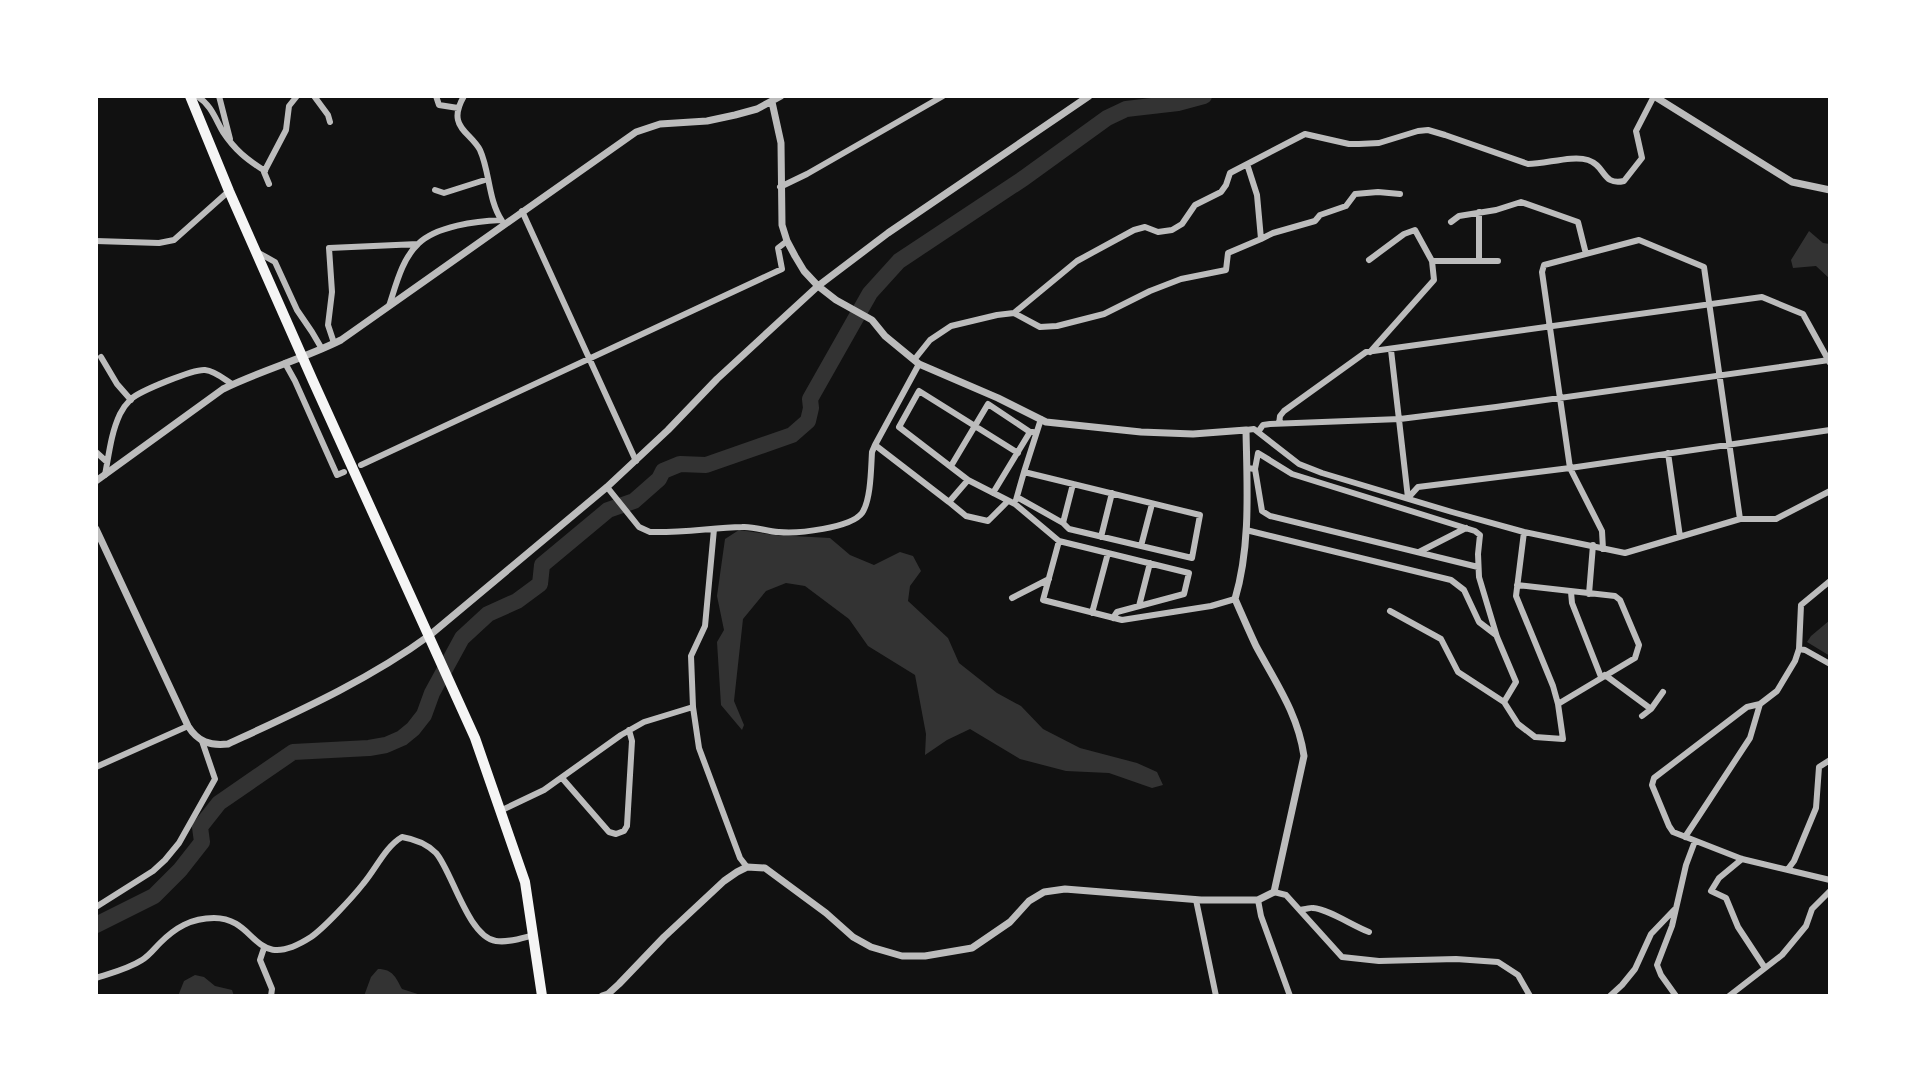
<svg xmlns="http://www.w3.org/2000/svg" width="1926" height="1092" font-family="'Crimson Pro',serif">
	<style>
		.water { fill: #333 }
		.lines { fill: none; stroke-linecap: round; stroke-linejoin: round }
		.river { stroke: #333; stroke-width: 16 }
		.minor { stroke: #bcbcbc; stroke-width: 6 }
		.tertiary { stroke: #bcbcbc; stroke-width: 7 }
		.trunk { stroke: #f5f5f5; stroke-width: 10 }
	</style>
	<rect width="100%" height="100%" fill="#111"/>
	<!-- water -->
	<path class="water" d="M1809 231 1823 243 1830 244V279L1816 266 1793 268 1791 260Z
		M739 530 774 535 830 538 850 555 874 565 900 552 913 556 921 571 910 586 908 601 948 638 959 663 997 693 1021 706 1043 729 1080 748 1137 763 1157 772 1163 785 1152 788 1109 773 1066 771 1020 759 970 729 947 740 925 755 926 734 915 675 868 646 849 619 805 586 786 583 766 591 743 619 734 701 744 725 742 730 721 705 717 642 724 630 717 596 725 539Z
		M1830 620V656L1807 642 1811 636Z
		M378 969C393 969 396 978 402 989L424 996H364L371 977Z
		M195 975 204 977 215 986 232 990 234 996H178L184 981Z"/>
	<g class="lines">
		<!-- river -->
		<path class="river" d="M96 925 154 896 180 870 202 842 200 827 219 803 293 752 369 748 386 745 402 738 413 729 424 715 432 693 462 638 488 614 517 601 540 584 542 565 608 510 634 501 659 479 663 471 680 464 706 465 792 435 808 421 811 408 810 399 870 293 899 261 1024 178 1107 118 1126 109 1178 103 1204 96"/>
		<!-- minor -->
		<path class="minor" d="M197 96C211 105 215 118 223 132 235 150 246 159 265 171
			M219 96 230 139
			M314 96 328 115 330 122
			M436 96 439 105 458 108
			M464 96C460 103 456 112 458 120 460 131 474 138 480 150 490 172 488 200 502 221
			M269 184 264 172 286 130 289 106 297 96
			M780 187 807 174 943 96
			M435 190 444 193 488 179
			M522 211 636 461
			M1479 212V261
			M1451 222 1459 216 1496 210 1521 202 1578 222 1586 254
			M1261 239 1273 233 1315 221 1320 215 1346 206 1355 194 1378 192 1400 194
			M96 241 159 243 174 240 229 191
			M257 252 275 262 297 310 312 332 322 349
			M1369 260 1404 234 1415 230 1432 261 1434 280 1370 352
			M1432 261H1498
			M389 306C396 285 402 259 418 244 436 226 477 221 501 220
			M1014 313 1040 327 1057 326 1104 314 1150 291 1181 279 1226 270 1228 253 1261 239 1257 195 1247 164
			M334 343 328 325 332 292 329 248 418 244
			M1391 350 1408 498
			M101 357 117 384 131 400
			M914 360 930 340 951 326 997 315 1014 313 1077 261 1134 230 1145 227 1158 232 1172 230 1182 224 1195 205 1221 192 1226 185 1230 173 1305 134 1349 144H1359L1379 143 1418 131 1428 130 1445 135 1528 164C1546 164 1572 155 1588 160 1606 166 1602 186 1624 181L1642 158 1636 131 1654 96
			M285 363 295 381 337 475 344 472
			M1279 424 1280 416 1284 411 1366 352 1762 297 1803 314 1830 363
			M1246 430 1254 429 1299 464 1322 473 1452 512 1524 532 1625 553 1740 519H1776L1830 491
			M1258 432 1263 425 1270 424 1400 419 1496 407 1829 360
			M875 445 949 502 968 480
			M96 452 107 462
			M1018 453 919 391 899 427 968 480 1015 504 1059 541 1043 600 1122 620 1211 606 1235 599
			M1668 453 1680 537
			M361 465 782 269 778 248 787 241
			M951 466 988 404 1030 432
			M1247 468 1255 469 1258 453 1292 474 1475 531 1480 535 1478 554 1479 577 1497 637 1516 682 1504 702
			M1255 469 1262 511 1270 516 1478 567
			M105 475C109 454 111 433 120 414 122 410 127 403 131 399 140 391 193 369 205 370 215 371 224 379 232 384
			M607 487 639 527 650 532C681 533 711 528 742 527 755 526 767 532 779 532 797 534 851 528 862 513 871 500 871 468 872 452L875 445 919 364
			M993 493 1030 432H1033
			M1017 497 1063 523 1069 529 1192 558 1200 515 1024 472
			M1408 498 1418 487 1570 468 1830 430
			M1016 500 1024 472 1041 419
			M949 502 966 516 988 521 1008 501
			M1063 523 1073 484
			M714 529 705 626 691 656 693 707 699 748 740 858 747 867
			M1246 530 1451 580 1464 590 1479 622 1496 635
			M1101 537 1112 493
			M1059 541 1189 573 1184 594 1117 612 1113 618
			M1141 546 1152 504
			M1603 549 1602 531 1570 468 1542 272 1544 265 1639 240 1704 267 1740 519
			M1419 552 1466 528
			M1517 585 1615 596 1620 600 1639 645 1635 658 1558 704 1553 686 1516 596 1524 532
			M1571 592 1572 603 1601 677
			M1589 594 1593 545
			M1012 598 1049 579
			M1139 606 1150 563
			M1390 611 1441 639 1458 672 1504 702 1518 724 1535 737 1563 739 1558 704
			M1092 613 1108 553
			M1799 649 1805 650 1830 664
			M1605 675 1651 709
			M1760 704 1747 707 1654 778 1652 785 1669 826 1673 832 1742 859 1830 880
			M1642 716 1651 709 1663 692
			M96 767 188 726
			M562 778 609 832 616 834 624 831 627 826 632 741 629 730
			M500 811 544 790 621 735 644 722 693 707
			M1685 837 1750 738 1760 704 1777 691 1795 661 1799 649 1801 605 1830 581
			M1742 859 1719 878 1711 891 1726 898 1738 927 1765 968
			M1788 869 1794 861 1816 808 1819 767 1830 760
			M1274 892 1286 895 1342 957 1379 961 1456 959 1498 962 1518 975 1530 996
			M1196 900 1216 996
			M1258 900 1261 916 1290 996
			M96 907 153 871 165 860 179 843 215 779 202 741
			M1300 910C1301 910 1311 907 1313 908 1328 909 1353 926 1369 932
			M264 948 260 960 272 989 271 996
			M96 978C111 973 128 969 142 960 149 956 154 949 160 943 175 928 191 918 214 918 259 918 252 975 311 937 324 928 352 898 363 884 376 869 385 847 402 837 414 839 427 844 436 853 452 871 468 937 496 941 508 943 522 938 534 935
			M1610 996 1622 985 1635 969 1651 934 1674 910
			M1676 996 1661 975 1657 965 1672 926 1686 865 1695 841
			M1729 996 1782 955 1806 926 1812 909 1830 891"/>
		<!-- tertiary -->
		<path class="tertiary" d="M1654 96 1792 182 1830 190
			M96 481 223 389C262 370 303 359 341 340L636 132 660 124 707 121 735 115 757 109 781 96
			M96 529 188 726C198 742 210 746 228 744 297 712 369 680 430 635L607 487 668 430 717 379 818 286 888 233 1089 96
			M602 996 608 994 619 984 664 937 724 881 737 872 747 867 765 868 826 913 853 937 871 947 902 956H925L972 948 1010 922 1029 901 1044 892 1065 889 1201 900H1258L1274 892 1304 756C1298 714 1276 683 1256 646 1249 631 1242 615 1235 599 1251 545 1247 486 1246 430L1193 434 1141 432 1046 422 998 398 919 364 885 336 872 320 836 300 818 286 804 271 795 256 787 241 782 225 781 143 772 102"/>
		<!-- trunk -->
		<path class="trunk" d="M190 96 229 191 313 381 475 738 525 882 542 996"/>
	</g>
	<!-- border -->
	<rect width="1926" height="1092" fill="none" stroke="#ffffff" stroke-width="196"/>
</svg>
